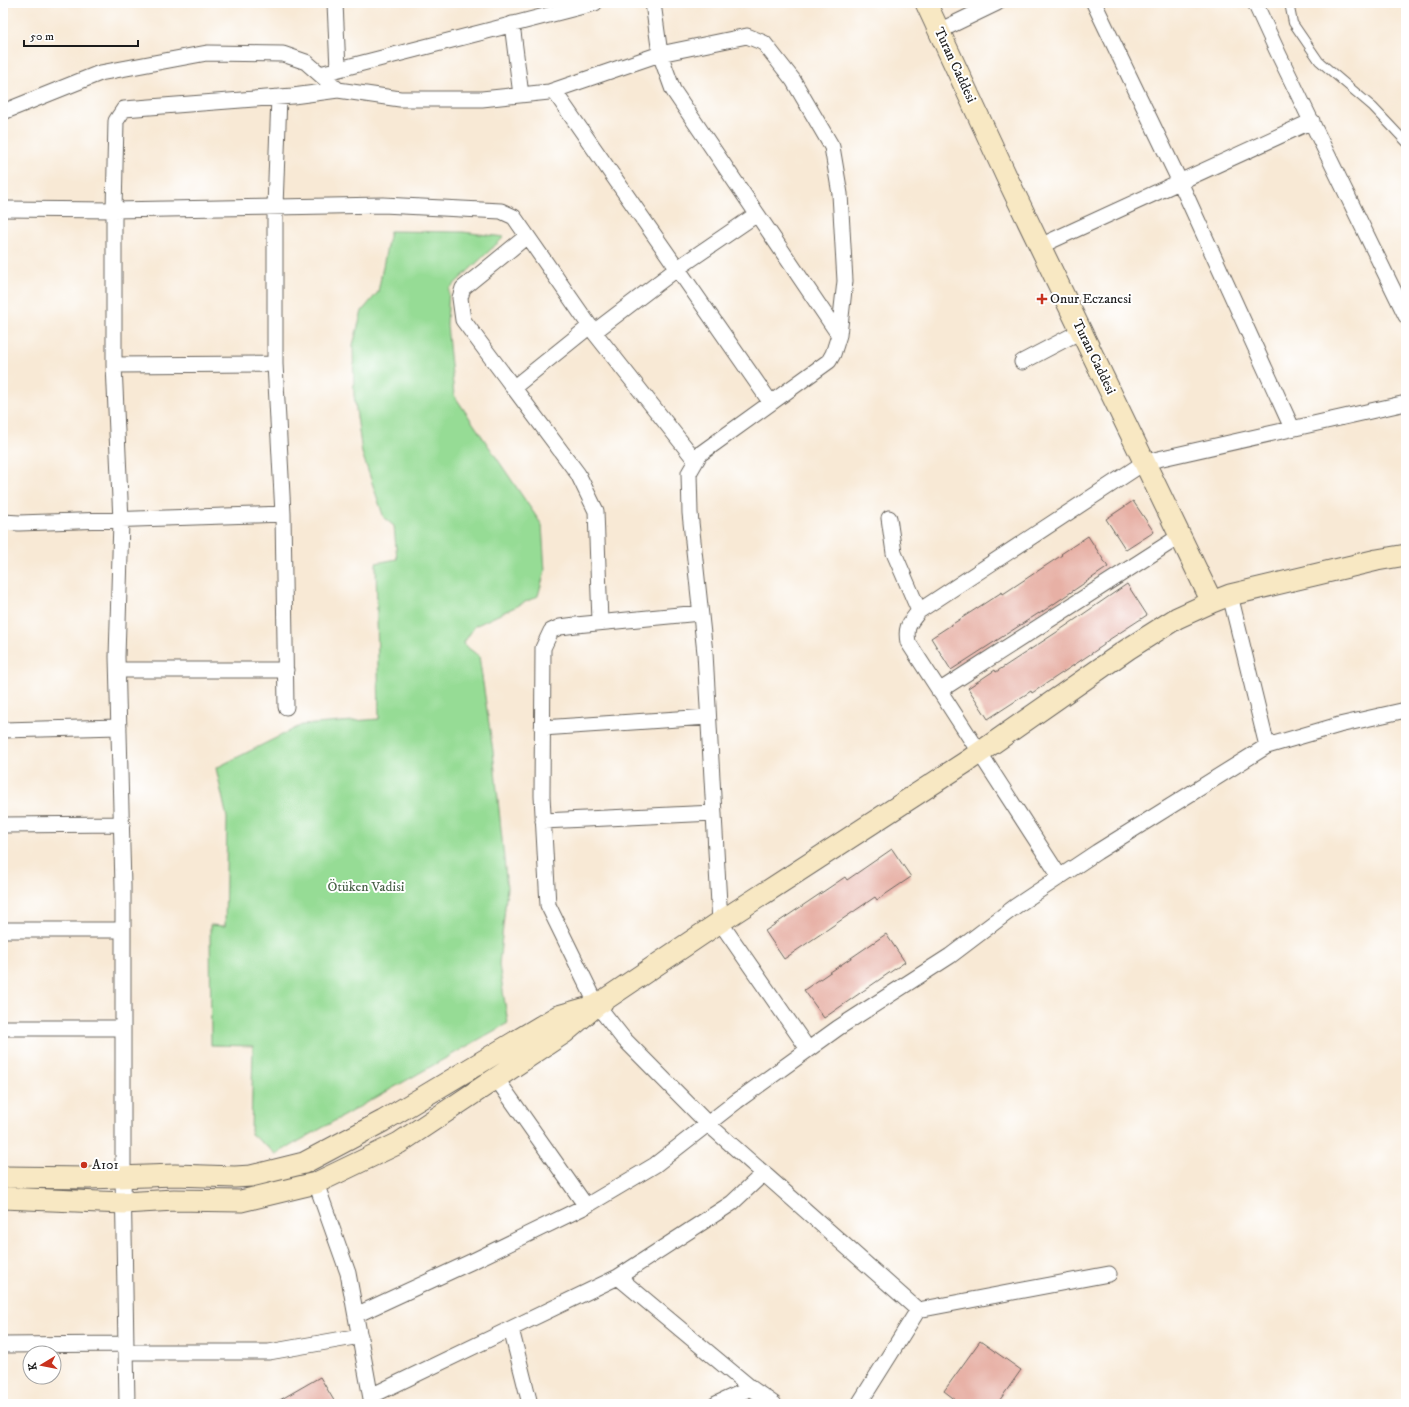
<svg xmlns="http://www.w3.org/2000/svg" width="1409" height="1407" font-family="'IM FELL DW Pica',serif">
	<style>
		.green { fill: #96dc95; stroke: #597c58 }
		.building { fill: #e7b0a5 }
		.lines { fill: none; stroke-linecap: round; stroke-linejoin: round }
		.lane-casing { stroke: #69645d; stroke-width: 10 }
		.street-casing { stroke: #69645d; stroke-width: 17 }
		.secondary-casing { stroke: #69645d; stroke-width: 23 }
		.lane { stroke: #fff; stroke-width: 8 }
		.street { stroke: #fff; stroke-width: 15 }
		.secondary { stroke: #f8e8c3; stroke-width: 21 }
		.poi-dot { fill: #c8321e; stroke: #fff; stroke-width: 1.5 }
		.labels { text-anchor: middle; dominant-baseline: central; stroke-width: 4; stroke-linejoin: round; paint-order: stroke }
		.street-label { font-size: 14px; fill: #1c1c1c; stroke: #fff }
		.poi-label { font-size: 14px; fill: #1c1c1c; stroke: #fff; text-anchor: start }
		.park-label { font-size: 14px; fill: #475f46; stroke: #fff }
	</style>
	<rect width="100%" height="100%" fill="#fff"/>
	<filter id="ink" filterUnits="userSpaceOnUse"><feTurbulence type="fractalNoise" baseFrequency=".025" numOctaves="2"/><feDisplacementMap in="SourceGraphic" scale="8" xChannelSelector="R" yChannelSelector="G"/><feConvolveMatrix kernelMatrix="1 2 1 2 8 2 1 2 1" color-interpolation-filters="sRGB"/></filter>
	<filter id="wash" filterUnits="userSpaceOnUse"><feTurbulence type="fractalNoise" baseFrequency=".012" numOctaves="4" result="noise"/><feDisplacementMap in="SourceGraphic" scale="16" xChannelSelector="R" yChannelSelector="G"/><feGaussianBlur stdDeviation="0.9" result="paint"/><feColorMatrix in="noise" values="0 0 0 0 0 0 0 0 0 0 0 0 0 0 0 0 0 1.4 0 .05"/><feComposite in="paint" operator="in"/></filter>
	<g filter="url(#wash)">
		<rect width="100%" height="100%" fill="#f8e9d5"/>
		<!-- green -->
		<path class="green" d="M390 231 463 232 504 237 449 289 447 325 454 395 542 525 545 571 538 596 475 626 463 644 479 656 493 751 507 888 499 965 508 1023 276 1154 251 1134 253 1046 211 1045 210 925 225 926 227 818 216 768 302 725 379 719 376 563 397 559 394 526 384 518 362 453 354 395 353 345 362 311 378 292Z"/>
		<g id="blocks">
			<!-- building -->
			<path class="building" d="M1133 501 1154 532 1126 550 1106 519Z
				M1088 536 1108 567 1039 614V613L951 670 931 638 1002 592 1003 594 1062 555 1061 554Z
				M1127 584 1147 615 1104 643V645L1032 693 1031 691 988 719 968 688 995 670 996 672 1057 632Z
				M892 849 911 877 877 900 875 897 784 959 765 931 845 877 847 880Z
				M886 934 905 962 824 1018 804 990Z
				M980 1341 1021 1370 997 1404H961L944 1391Z
				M320 1377 336 1404H273Z"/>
		</g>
	</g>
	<g filter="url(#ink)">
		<use href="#blocks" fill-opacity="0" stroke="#69645d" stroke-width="1"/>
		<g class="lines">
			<!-- lane casing -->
			<g class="lane-casing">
				<path id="lane" d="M1289 3 1293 23 1319 61 1373 107 1406 142"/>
			</g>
			<!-- street casing -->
			<g class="street-casing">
				<path id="street" d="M335 3 338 69
					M653 3 660 54 673 90 839 335
					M1094 3 1180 182 1292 428
					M1255 3 1279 55 1406 316
					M512 24 521 95
					M939 31 997 3
					M320 74 595 3
					M554 91 771 403
					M279 97 275 207V364L283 514 286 707
					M3 112 100 73 207 53 283 54 306 62 338 90
					M3 209 114 210 383 205 501 211 514 217 594 332 696 461
					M527 236 463 288 460 298 463 320 578 474 596 511 600 622
					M1040 246 1312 121
					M594 332 678 268 757 214
					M1022 362 1081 331
					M114 365 275 364
					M513 388 590 326
					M889 518 894 553 919 611
					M3 522 19 523 283 514
					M1230 595 1267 746
					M700 613 576 625 560 627 551 631 543 648 542 796 548 905 597 1005 623 1038 708 1124 918 1310 1109 1274
					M118 670H286
					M939 691 1180 536
					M542 728 708 717
					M3 730 119 727
					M543 821 714 813
					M3 825 122 824
					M1060 877 908 642C905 626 910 623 919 611L1145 462 1406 403
					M3 930H123
					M3 1028H123
					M496 1078 586 1206
					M316 1183 348 1273 372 1404
					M618 1277 751 1388 774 1404
					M356 1315 475 1260 586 1206 655 1165 737 1101 838 1028 950 956 1016 906 1097 852 1267 746 1339 725 1406 710
					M511 1329 530 1404
					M3 1345 126 1344
					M126 1352H269L360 1336
					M371 1396 618 1277 732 1203 764 1173
					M127 1404 123 1177V886L117 657 121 521 114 365V210L116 121 124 109 293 96 338 90 400 99H482L549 92 660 54 747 36 764 43 793 80 832 147 840 194 845 281 839 335 833 354 829 361 700 454 689 473 690 513 705 653 720 922 808 1049
					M716 1404 751 1388
					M859 1404 918 1310"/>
			</g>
			<!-- secondary casing -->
			<g class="secondary-casing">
				<path id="secondary" d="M926 3 1008 180 1212 602
					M3 1177 89 1178 175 1175 235 1177 251 1176 304 1163 383 1121 558 1016 590 1007
					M3 1198 124 1203 174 1200 241 1201 316 1183 399 1143 564 1033 597 1005 720 922 966 762 1128 649 1177 618 1212 602 1230 595 1377 560 1406 555"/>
			</g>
			<!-- lane -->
			<use href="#lane" class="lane"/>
			<!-- street -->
			<use href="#street" class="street"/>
			<!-- secondary -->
			<use href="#secondary" class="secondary"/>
		</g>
	</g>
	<!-- markers -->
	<g class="poi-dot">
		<path d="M1040 293h4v4h4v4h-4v4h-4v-4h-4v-4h4z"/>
		<circle cx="84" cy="1165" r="4"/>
	</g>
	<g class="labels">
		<!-- street labels -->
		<g class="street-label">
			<text transform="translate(955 65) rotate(65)">Turan Caddesi</text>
			<text transform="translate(1094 357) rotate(64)">Turan Caddesi</text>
		</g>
		<!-- poi labels -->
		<g class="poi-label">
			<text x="1050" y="299">Onur Eczanesi</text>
			<text x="92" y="1165">A101</text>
		</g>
		<!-- park labels -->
		<g class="park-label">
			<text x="366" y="887">Ötüken Vadisi</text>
		</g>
	</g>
	<!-- margin -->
	<rect width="1409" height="1407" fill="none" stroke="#fff" stroke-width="16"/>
	<!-- north arrow -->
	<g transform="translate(42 1365) rotate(260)"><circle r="19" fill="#ffffff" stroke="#a4a4a4"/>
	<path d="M0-3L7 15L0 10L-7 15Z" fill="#c8321e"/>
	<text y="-6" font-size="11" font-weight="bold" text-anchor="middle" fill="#1c1c1c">K</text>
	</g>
	<!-- scale -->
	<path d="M24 40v6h114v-6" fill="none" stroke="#1c1c1c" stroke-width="2"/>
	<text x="30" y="40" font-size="12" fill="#1c1c1c" stroke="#ffffff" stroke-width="3" paint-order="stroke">50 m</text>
</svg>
